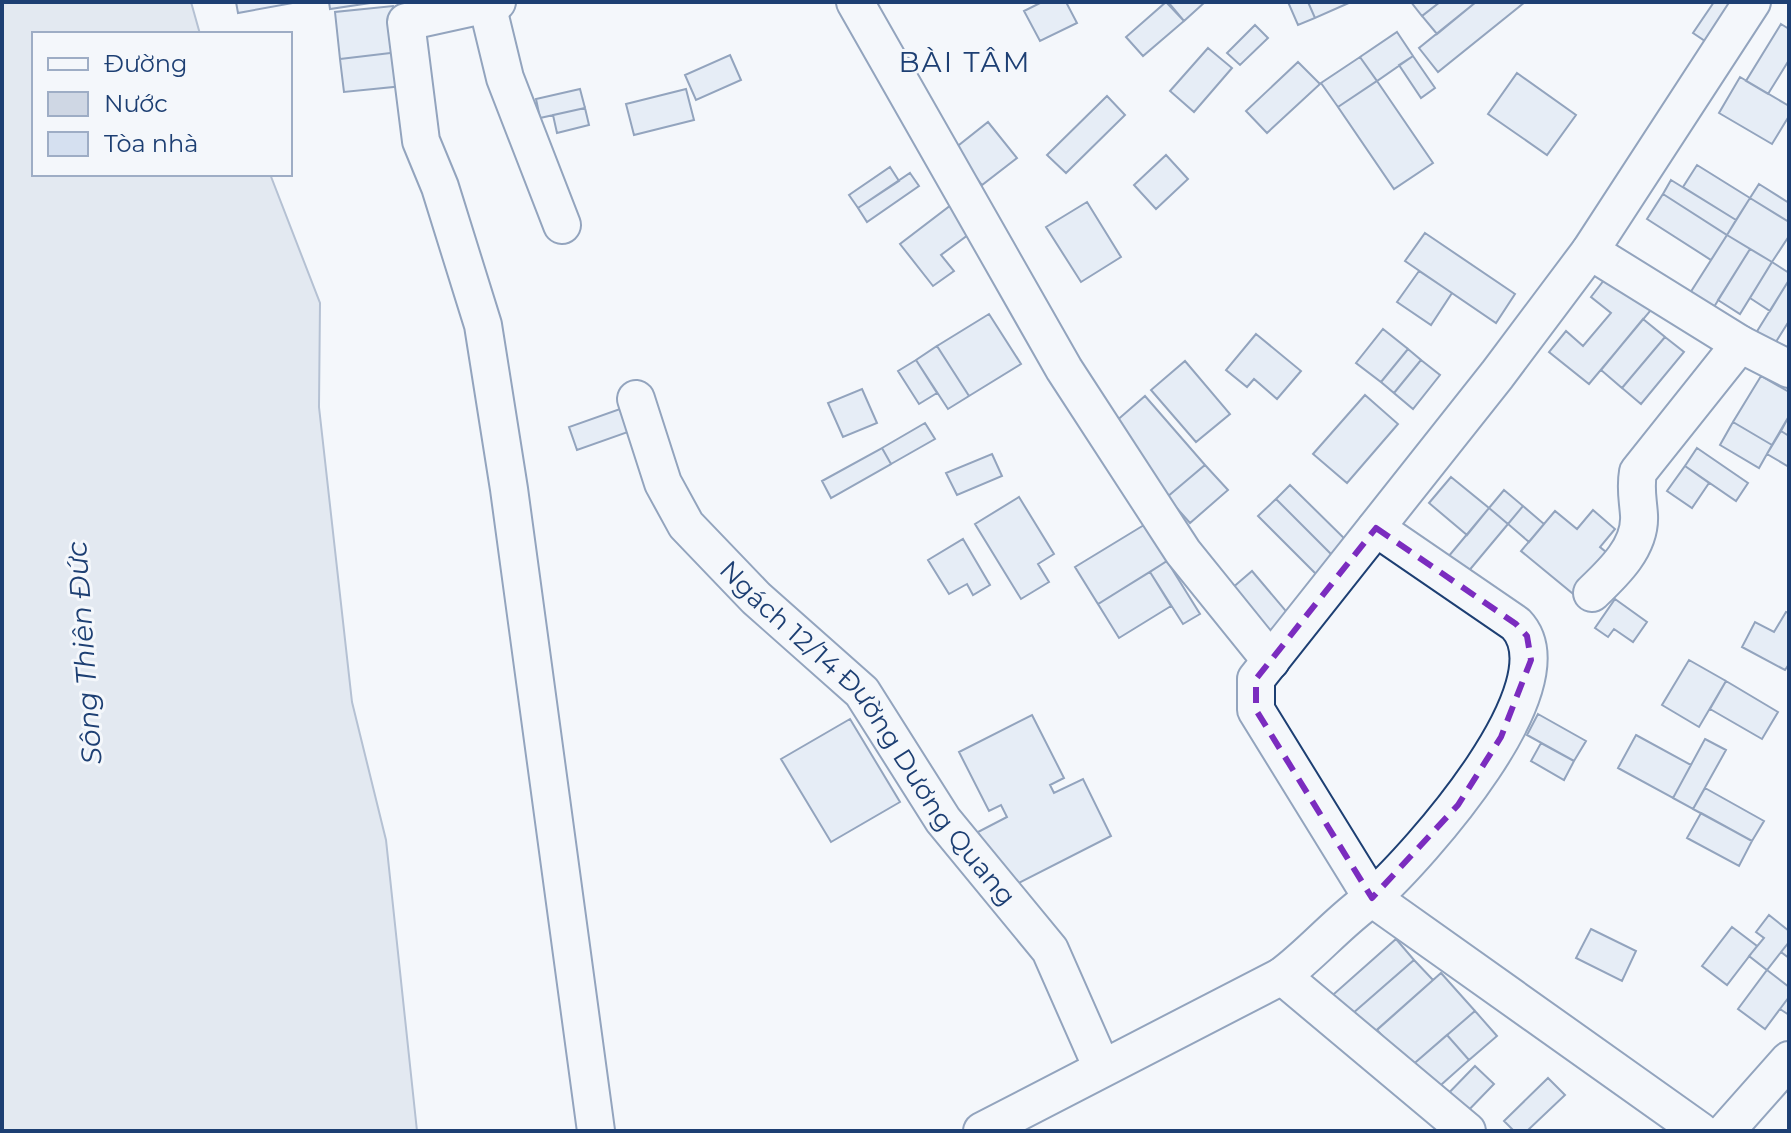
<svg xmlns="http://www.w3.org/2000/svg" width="1791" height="1133" font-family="Montserrat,sans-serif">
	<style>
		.water { fill: #cfd7e4; stroke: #687fa3; stroke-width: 2 }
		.building { fill: #d5e0f0; stroke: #1d3f73; stroke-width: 2 }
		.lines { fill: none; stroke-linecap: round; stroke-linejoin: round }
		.minor-casing { stroke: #1d3f73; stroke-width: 40 }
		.minor { stroke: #f4f7fb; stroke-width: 36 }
		.marked { fill: none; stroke: #7b2cbf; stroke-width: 6; stroke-dasharray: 16 10; stroke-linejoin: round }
		.labels { text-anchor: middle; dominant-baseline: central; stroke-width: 6; stroke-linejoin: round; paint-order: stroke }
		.street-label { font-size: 26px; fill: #1d3f73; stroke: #f4f7fb }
		.neighbourhood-label { font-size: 28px; letter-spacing: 2px; fill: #1d3f73; stroke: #f4f7fb }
		.water-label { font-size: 28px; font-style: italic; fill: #1d3f73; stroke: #f4f7fb }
	</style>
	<rect width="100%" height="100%" fill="#f4f7fb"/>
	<!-- water -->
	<path class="water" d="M2 2H191L200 34H34V174H270L320 303 319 407 352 702 386 840 417 1131H2Z"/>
	<!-- building -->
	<path class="building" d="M236 2H293V3L238 13Z
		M329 2H377L330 9Z
		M1042 2H1066L1077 23 1040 41 1024 11Z
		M1166 2 1184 21 1143 56 1126 37Z
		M1168 2H1205L1184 21Z
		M1288 2H1308L1315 18 1298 25Z
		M1308 2H1351L1315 18Z
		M1411 2H1440L1422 16Z
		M1440 2H1476L1437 34 1422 16Z
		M1476 2H1525L1438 72 1419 48Z
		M1714 2H1740L1711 45 1693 33Z
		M393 6 399 52 340 59 335 12Z
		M1781 24 1789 29V60L1768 94 1746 81Z
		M1255 25 1268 38 1240 65 1227 53Z
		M1397 32 1413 56 1377 81 1360 57Z
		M1208 48 1232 68 1194 112 1170 91Z
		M399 52 403 86 344 92 340 59Z
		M730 55 741 80 696 100 685 75Z
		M1413 56 1435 88 1421 98 1399 65Z
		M1360 57 1377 81 1338 107 1321 83Z
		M1298 62 1320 84 1267 133 1246 111Z
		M1517 73 1576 115 1547 155 1488 114Z
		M1740 77 1789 106V116L1772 144 1719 113Z
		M1377 81 1433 163 1394 189 1338 107Z
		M580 89 585 108 540 118 536 99Z
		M686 89 694 120 634 135 626 104Z
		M1107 96 1125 115 1066 173 1047 155Z
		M585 108 589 125 557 133 553 115Z
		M988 122 1017 158 982 185 954 149Z
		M1166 155 1188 179 1156 209 1134 185Z
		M1697 165 1750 198 1736 220 1683 187Z
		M890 167 899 181 858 208 849 195Z
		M910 173 919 186 867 222 858 208Z
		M1671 180 1736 220 1727 235 1663 194Z
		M1759 184 1789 203V222L1750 198Z
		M1663 194 1727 235 1711 260 1647 219Z
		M1750 198 1789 222V236L1772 262 1727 235Z
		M955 202 976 229 941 255 954 271 933 286 900 244Z
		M1087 202 1121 257 1081 282 1046 227Z
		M1425 233 1515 294 1496 323 1405 261Z
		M1727 235 1750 249 1709 315 1685 301Z
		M1750 249 1772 262 1740 314 1718 300Z
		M1772 262 1789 273V280L1770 311 1750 298Z
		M1419 271 1452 293 1431 325 1397 302Z
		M1608 275 1651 310 1589 384 1549 352 1566 331 1583 346 1611 313 1591 297Z
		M1789 280V321L1769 353 1751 341Z
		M989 314 1021 364 969 396 937 346Z
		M1643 319 1665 337 1622 388 1601 370Z
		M1383 329 1408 349 1381 382 1356 363Z
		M1256 334 1301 371 1277 399 1254 379 1247 387 1226 370Z
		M1665 337 1684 352 1641 404 1622 388Z
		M937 346 969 396 948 409 916 360Z
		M1408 349 1421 360 1394 393 1381 382Z
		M916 360 937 393 919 404 898 371Z
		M1421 360 1440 375 1413 409 1394 393Z
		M1185 361 1230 414 1196 442 1151 390Z
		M1761 376 1789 392V416L1772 445 1733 422Z
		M862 389 877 423 843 437 828 403Z
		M1365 395 1398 424 1347 483 1313 454Z
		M1145 396 1205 465 1167 497 1107 429Z
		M620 409 628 432 577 450 569 427Z
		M1789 416V436L1781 431Z
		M1733 422 1772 445 1759 468 1720 445Z
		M925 423 935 439 891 464 882 448Z
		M1781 431 1789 436V467L1767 454Z
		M882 448 891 464 831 498 822 481Z
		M1697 448 1748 483 1736 501 1685 466Z
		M992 454 1002 476 957 495 946 473Z
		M1205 465 1228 490 1190 523 1167 497Z
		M1685 466 1709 483 1692 508 1667 491Z
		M1451 477 1489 508 1467 535 1429 503Z
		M1290 485 1354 548 1339 562 1276 499Z
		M1504 490 1523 506 1508 524 1489 508Z
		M1019 497 1054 554 1038 564 1049 582 1021 599 975 524Z
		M1276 499 1339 562 1321 579 1258 516Z
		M1523 506 1544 524 1529 542 1508 524Z
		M1489 508 1508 524 1462 579 1443 563Z
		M1593 510 1615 529 1600 547 1617 561 1583 602 1521 551 1555 511 1577 529Z
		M1144 525 1167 561 1098 604 1075 567Z
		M963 539 990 585 973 595 967 584 949 594 928 560Z
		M1167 561 1200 614 1183 624 1150 572Z
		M1252 571 1291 617 1262 641 1224 595Z
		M1150 572 1171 606 1119 638 1098 604Z
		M1615 599 1647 622 1633 642 1614 629 1608 637 1595 628Z
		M1786 612 1789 613V664L1785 670 1742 647 1755 622 1774 632Z
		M1689 660 1726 681 1699 727 1662 705Z
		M1726 681 1778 712 1762 739 1710 709Z
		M1538 714 1586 741 1574 761 1527 735Z
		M1032 715 1064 778 1050 785 1054 793 1083 779 1111 836 1007 889 978 832 1007 817 1001 805 989 811 959 752Z
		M850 719 900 802 831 842 781 759Z
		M1636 735 1691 765 1673 798 1618 768Z
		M1705 739 1726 750 1693 809 1673 798Z
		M1541 743 1574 761 1564 780 1531 761Z
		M1705 788 1764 821 1752 841 1693 809Z
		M1701 813 1752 841 1739 866 1687 838Z
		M1769 915 1789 931V942L1767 970 1749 956 1764 938 1756 932Z
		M1732 927 1757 946 1727 985 1702 966Z
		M1591 929 1636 951 1622 981 1576 958Z
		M1396 939 1414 960 1344 1021 1326 1001Z
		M1789 942V958L1781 952Z
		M1414 960 1433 980 1363 1042 1344 1021Z
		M1767 970 1789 987V997L1765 1029 1738 1009Z
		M1441 973 1475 1011 1410 1067 1377 1030Z
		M1789 997V1015L1780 1009Z
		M1475 1011 1497 1036 1469 1060 1447 1035Z
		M1447 1035 1469 1060 1433 1092 1410 1067Z
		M1475 1066 1494 1084 1459 1120 1440 1102Z
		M1548 1078 1565 1095 1527 1131H1514L1504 1121Z"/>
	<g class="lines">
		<!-- minor casing -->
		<g class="minor-casing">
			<g id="minor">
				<path d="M497 2 406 22 421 141 440 187 483 325 509 489 596 1131"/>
				<path d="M855 2 1064 369 1183 552 1271 661"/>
				<path d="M487 4 505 78 562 225"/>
				<path d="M1590 251 1740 344 1789 369"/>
				<path id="s1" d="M636 399 663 483 686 525 756 598 862 692 943 820 1050 950 1102 1068"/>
				<path d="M1376 528 1516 624C1573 684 1419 856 1372 898L1700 1131"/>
				<path d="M1592 593C1613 573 1641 547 1639 515 1638 499 1635 489 1638 472L1740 344"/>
				<path d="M982 1131 1282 976"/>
				<path d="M1467 1131 1282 976C1314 952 1339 921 1372 898L1256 710V679L1497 375 1590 251 1752 2"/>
				<path d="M1726 1131 1789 1060"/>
			</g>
		</g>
		<!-- minor -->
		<use href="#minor" class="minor"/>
	</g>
	<!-- marked area -->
	<path d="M0 0H1791V1133H0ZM1376 528 1516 624 1527 636 1531 660 1501 737 1458 805 1372 898 1256 710V679Z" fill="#f4f7fb" fill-opacity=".55" fill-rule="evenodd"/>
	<path class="marked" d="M1376 528 1516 624 1527 636 1531 660 1501 737 1458 805 1372 898 1256 710V679Z"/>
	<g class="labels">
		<!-- street labels -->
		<g class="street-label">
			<text stroke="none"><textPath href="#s1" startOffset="414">Ngách 12/14 Đường Dương Quang</textPath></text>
		</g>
		<!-- neighbourhood labels -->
		<g class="neighbourhood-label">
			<text x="965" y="62">BÀI TÂM</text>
		</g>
		<!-- water labels -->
		<g class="water-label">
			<text transform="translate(84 653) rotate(-94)">Sông Thiên Đức</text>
		</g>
	</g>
	<!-- border -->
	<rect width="1791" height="1133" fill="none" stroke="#1d3f73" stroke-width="8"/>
	<!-- legend -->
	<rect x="32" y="32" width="260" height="144" fill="#f4f7fb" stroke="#9eadc5" stroke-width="2"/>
	<rect x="48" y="58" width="40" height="12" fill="#f4f7fb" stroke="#9eadc5" stroke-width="2"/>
	<text x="104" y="72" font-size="24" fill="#1d3f73">Đường</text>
	<rect x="48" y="92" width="40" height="24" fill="#cfd7e4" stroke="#9eadc5" stroke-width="2"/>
	<text x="104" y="112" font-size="24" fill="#1d3f73">Nước</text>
	<rect x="48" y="132" width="40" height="24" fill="#d5e0f0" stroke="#9eadc5" stroke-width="2"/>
	<text x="104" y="152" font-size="24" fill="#1d3f73">Tòa nhà</text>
</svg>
